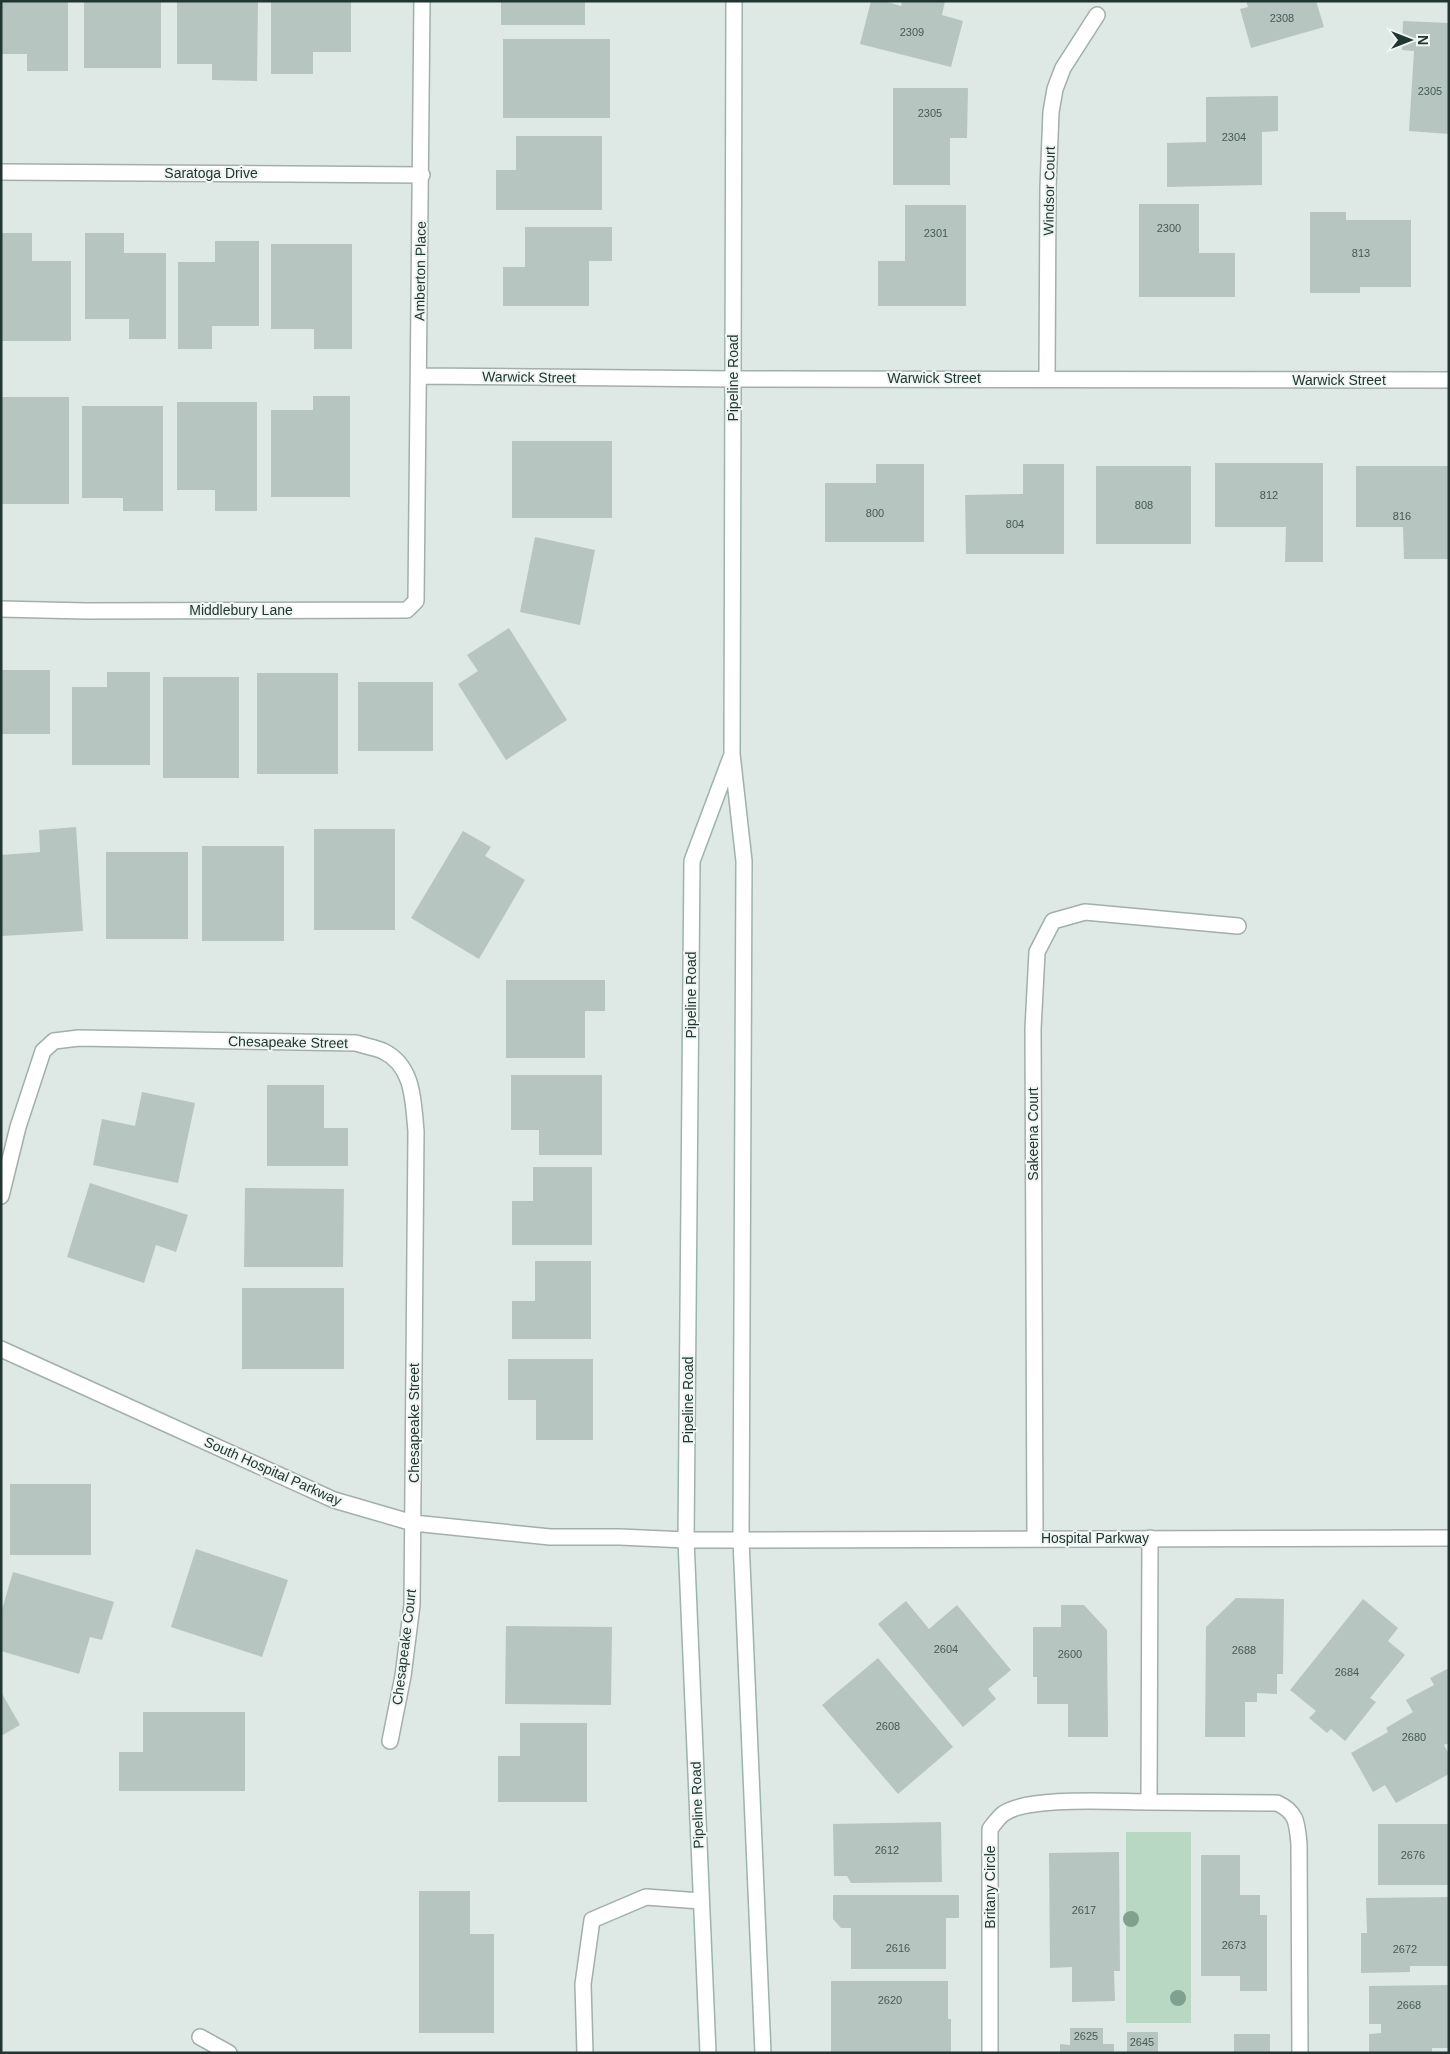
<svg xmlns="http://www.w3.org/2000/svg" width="1450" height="2054" font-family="Helvetica,sans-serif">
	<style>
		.green { fill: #b8d8c3 }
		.building { fill: #b7c5c1 }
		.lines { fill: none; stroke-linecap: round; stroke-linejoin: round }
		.service-casing { stroke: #a2afab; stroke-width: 18 }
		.minor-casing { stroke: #a2afab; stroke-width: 18 }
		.tertiary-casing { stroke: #a2afab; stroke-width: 18 }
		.secondary-casing { stroke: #9eb3ad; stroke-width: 18 }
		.service { stroke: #fff; stroke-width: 15 }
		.minor { stroke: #fff; stroke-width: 15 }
		.tertiary { stroke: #fff; stroke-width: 15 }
		.secondary { stroke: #fff; stroke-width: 15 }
		.tree { fill: #7ea28f }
		.labels { text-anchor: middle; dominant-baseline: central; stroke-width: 4; stroke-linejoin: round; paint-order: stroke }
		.number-label { font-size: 11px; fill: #465a56 }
		.street-label { font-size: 14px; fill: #213632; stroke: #eef5f2 }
	</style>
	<rect width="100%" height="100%" fill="#dee8e4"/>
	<!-- green -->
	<path class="green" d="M1126 1832H1191V2023H1126Z"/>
	<!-- building -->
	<path class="building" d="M1 1H68V71H27V54H1Z
		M84 1H161V68H84Z
		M177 1H258L257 81 212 80V64H177Z
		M271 1H351V52H313V74H271Z
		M501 1H585V25H501Z
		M871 1H884L901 6 902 1H945L942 15 963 21 951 67 860 44Z
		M1246 1H1316L1324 27 1251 48 1240 9 1248 7Z
		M1403 21 1449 23V134L1409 131 1414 51 1402 50Z
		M503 39H610V118H503Z
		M893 88H968L967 138H950V185H893Z
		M1278 96V131L1262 132V185L1167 187V143L1206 142V97Z
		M516 136H602V210H496V170H516Z
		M1139 204H1199V253H1235V297H1139Z
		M905 205H966V306H878V261H905Z
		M1310 212H1346V220H1411V287H1360V293H1310Z
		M525 227H612V261H589V306H503V267H525Z
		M1 233H32V261H71V341H1Z
		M85 233H124V253H166V339H129V319H85Z
		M215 241H259V326H212V349H178V262H215Z
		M271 244H352V349H314V329H271Z
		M313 396H350V497H271V410H313Z
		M1 397H69V504H1Z
		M177 402H257V511H215V490H177Z
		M82 406H163V511H123V498H82Z
		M512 441H612V518H512Z
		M1215 463H1323V562H1285L1286 527H1215Z
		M876 464H924V542H825V483H876Z
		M1023 464H1064V554H966L965 495 1023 494Z
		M1096 466H1191V544H1096Z
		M1356 466H1448L1449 559H1404L1403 527H1356Z
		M535 537 595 550 580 625 520 612Z
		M509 628 567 720 506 760 458 684 478 671 467 655Z
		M1 670H50V734H1Z
		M107 672H150V765H72V687H107Z
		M257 673H338V774H257Z
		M163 677H239V778H163Z
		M358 682H433V751H358Z
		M76 827 83 931 2 936 1 855 40 852 39 830Z
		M314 829H395V930H314Z
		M463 831 491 847 485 856 525 880 479 959 411 918Z
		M202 846H284V941H202Z
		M106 852H188V939H106Z
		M506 980H605V1011H585V1058H506Z
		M511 1075H602V1155H539V1130H511Z
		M267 1085H324V1128H348V1166H267Z
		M142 1092 195 1103 178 1183 93 1165 102 1119 135 1126Z
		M533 1167H592V1245H512V1201H533Z
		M90 1183 188 1215 176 1252 156 1245 144 1283 67 1257Z
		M245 1188 344 1189 343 1267H244Z
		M535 1261H591V1339H512V1301H535Z
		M242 1288H344V1369H242Z
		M508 1359H593V1440H536V1400H508Z
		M10 1484H91V1555H10Z
		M196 1549 288 1580 262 1657 171 1627Z
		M13 1572 114 1602 102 1640 90 1637 79 1674 1 1651V1613Z
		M1236 1598 1284 1599 1283 1674H1277V1694L1257 1693V1702H1245V1737H1205L1206 1627Z
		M1363 1599 1398 1628 1388 1641 1405 1655 1370 1698 1376 1702 1345 1741 1331 1729 1327 1733 1309 1718 1316 1711 1290 1690Z
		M906 1601 929 1629 957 1605 1011 1670 988 1689 996 1699 963 1727 878 1624Z
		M1061 1605H1084L1107 1630 1108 1737H1068V1704H1037V1677H1033V1627H1061Z
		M506 1626 612 1627 611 1705 505 1704Z
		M878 1658 953 1747 898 1794 822 1705Z
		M1449 1668V1743L1444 1745 1449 1754V1774L1396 1803 1385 1785 1373 1792 1351 1753 1388 1732 1386 1728 1413 1712 1406 1700 1434 1685 1430 1678Z
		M1 1692 20 1725 1 1736Z
		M143 1712H245V1791H119V1752H143Z
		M520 1723H587V1802H498V1756H520Z
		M941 1822 942 1882 851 1883 847 1876H834L833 1824Z
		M1378 1824H1449V1885H1378Z
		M1119 1852 1120 1971H1114L1115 2001 1072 2002V1967L1050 1968 1049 1853Z
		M1201 1855H1240V1895H1260V1915H1267V1991H1240V1976H1201Z
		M419 1891H470V1934H494V2033H419Z
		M833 1895H959V1918H946V1969H851V1928H841L833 1919Z
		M1449 1897V1966H1410V1972L1361 1973V1933H1367L1366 1898Z
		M831 1981H948V2019H951V2053H831Z
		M1449 1985V2048H1432V2053H1369V2034L1381 2033V2024H1369V1986Z
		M1070 2028H1103V2044H1114V2053H1060V2044L1070 2045Z
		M1127 2032H1158V2053H1127Z
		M1234 2034H1270V2053H1234Z"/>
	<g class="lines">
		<!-- service casing -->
		<g class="service-casing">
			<path id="service" d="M200 2037 229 2053
				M585 2053 583 1984 592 1920 646 1897 701 1901"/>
		</g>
		<!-- minor casing -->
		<g class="minor-casing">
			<path id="minor" d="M1 172 422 175
				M419 376 733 379 1449 380
				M1047 378 1048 187 1051 112 1055 89 1063 68 1097 15
				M1 609 86 611 407 610 416 601 422 1
				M1 1196 18 1127 43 1051 54 1041 79 1038 356 1043C364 1046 374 1047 383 1051 414 1066 413 1101 416 1131L412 1605 403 1676 390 1741
				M1 1349 334 1500 413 1523 550 1537H620L686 1540H741
				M1035 1538 1033 1029 1037 952 1053 921 1085 912 1238 926
				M1150 1538 1149 1802 1277 1803C1297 1812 1297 1823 1299 1844L1300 2053
				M990 2053V1829C994 1824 998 1818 1003 1814 1027 1796 1116 1802 1149 1802"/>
		</g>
		<!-- tertiary casing -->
		<g class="tertiary-casing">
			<path id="tertiary" d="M741 1540 1449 1538"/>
		</g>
		<!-- secondary casing -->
		<g class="secondary-casing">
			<path id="secondary" d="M734 1 732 754 744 861 741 1540 763 2053
				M708 2053 686 1540 692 861 731 757"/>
		</g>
		<!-- service -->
		<use href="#service" class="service"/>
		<!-- minor -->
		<use href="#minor" class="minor"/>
		<!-- tertiary -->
		<use href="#tertiary" class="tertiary"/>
		<!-- secondary -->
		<use href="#secondary" class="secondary"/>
	</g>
	<!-- trees -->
	<g class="tree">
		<circle cx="1131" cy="1919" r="8"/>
		<circle cx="1178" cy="1998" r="8"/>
	</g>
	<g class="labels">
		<!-- number labels -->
		<g class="number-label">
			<text x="1282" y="18">2308</text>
			<text x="912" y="32">2309</text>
			<text x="1430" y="91">2305</text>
			<text x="930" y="113">2305</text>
			<text x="1234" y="137">2304</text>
			<text x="1169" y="228">2300</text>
			<text x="936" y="233">2301</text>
			<text x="1361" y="253">813</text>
			<text x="1269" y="495">812</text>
			<text x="1144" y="505">808</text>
			<text x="875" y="513">800</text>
			<text x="1402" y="516">816</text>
			<text x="1015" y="524">804</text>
			<text x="946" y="1649">2604</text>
			<text x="1244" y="1650">2688</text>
			<text x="1070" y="1654">2600</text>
			<text x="1347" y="1672">2684</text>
			<text x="888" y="1726">2608</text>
			<text x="1414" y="1737">2680</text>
			<text x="887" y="1850">2612</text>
			<text x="1413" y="1855">2676</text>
			<text x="1084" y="1910">2617</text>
			<text x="1234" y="1945">2673</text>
			<text x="898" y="1948">2616</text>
			<text x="1405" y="1949">2672</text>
			<text x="890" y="2000">2620</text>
			<text x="1409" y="2005">2668</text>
			<text x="1086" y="2036">2625</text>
			<text x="1142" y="2042">2645</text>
		</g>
		<!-- street labels -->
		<g class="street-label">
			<text x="211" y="173">Saratoga Drive</text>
			<text transform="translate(1049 191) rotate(-89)">Windsor Court</text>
			<text transform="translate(420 271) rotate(-89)">Amberton Place</text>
			<text transform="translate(529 377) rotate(1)">Warwick Street</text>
			<text transform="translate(733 378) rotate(-90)">Pipeline Road</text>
			<text x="934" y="378">Warwick Street</text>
			<text x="1339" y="380">Warwick Street</text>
			<text x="241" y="610">Middlebury Lane</text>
			<text transform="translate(691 995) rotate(-90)">Pipeline Road</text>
			<text transform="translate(288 1042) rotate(1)">Chesapeake Street</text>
			<text transform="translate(1033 1134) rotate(-90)">Sakeena Court</text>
			<text transform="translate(688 1400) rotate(-90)">Pipeline Road</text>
			<text transform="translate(414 1423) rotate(-90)">Chesapeake Street</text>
			<text transform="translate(273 1471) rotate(24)">South Hospital Parkway</text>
			<text x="1095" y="1538">Hospital Parkway</text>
			<text transform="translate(404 1647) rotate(-83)">Chesapeake Court</text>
			<text transform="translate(697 1805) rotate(-92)">Pipeline Road</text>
			<text transform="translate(990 1887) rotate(-90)">Britany Circle</text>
		</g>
	</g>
	<!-- border -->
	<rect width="1450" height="2054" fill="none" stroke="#213632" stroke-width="5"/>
	<!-- north arrow -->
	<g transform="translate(1410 40) rotate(90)" stroke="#eef5f2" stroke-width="4" paint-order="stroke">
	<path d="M0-4L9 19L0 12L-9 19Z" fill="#213632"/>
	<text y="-8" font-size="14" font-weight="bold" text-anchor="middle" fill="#213632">N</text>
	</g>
</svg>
